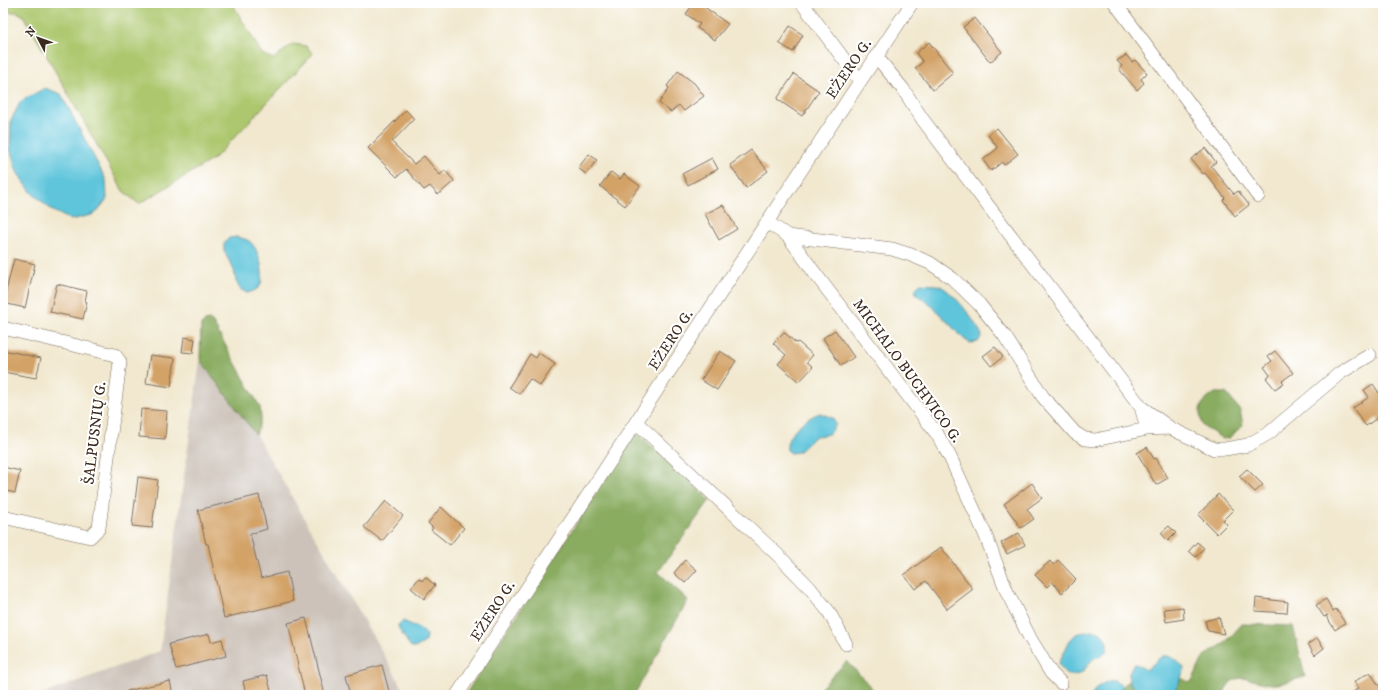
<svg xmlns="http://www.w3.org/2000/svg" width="1386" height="698" font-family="'IM FELL DW Pica',serif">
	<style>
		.industrial { fill: #ccc2b9 }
		.green { fill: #acc76d; stroke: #747846 }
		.forest { fill: #89ac60; stroke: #626b3f }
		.water { fill: #5ec5db; stroke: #4c787c }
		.building { fill: #d3a266 }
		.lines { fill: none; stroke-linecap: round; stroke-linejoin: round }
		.minor-casing { stroke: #7b6c5c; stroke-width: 14 }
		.minor { stroke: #fff; stroke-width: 13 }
		.labels { text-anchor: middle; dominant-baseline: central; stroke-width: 4; stroke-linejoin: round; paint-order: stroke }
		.street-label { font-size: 15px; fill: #3b2a1e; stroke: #fff }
	</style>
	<rect width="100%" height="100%" fill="#fff"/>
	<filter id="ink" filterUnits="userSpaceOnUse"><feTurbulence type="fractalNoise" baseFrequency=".025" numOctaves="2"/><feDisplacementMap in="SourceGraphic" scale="8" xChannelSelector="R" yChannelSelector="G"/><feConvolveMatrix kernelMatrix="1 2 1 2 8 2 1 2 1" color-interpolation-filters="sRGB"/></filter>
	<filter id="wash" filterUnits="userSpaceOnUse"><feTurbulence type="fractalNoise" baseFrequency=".012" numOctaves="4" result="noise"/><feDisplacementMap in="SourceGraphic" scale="16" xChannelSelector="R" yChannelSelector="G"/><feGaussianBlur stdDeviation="0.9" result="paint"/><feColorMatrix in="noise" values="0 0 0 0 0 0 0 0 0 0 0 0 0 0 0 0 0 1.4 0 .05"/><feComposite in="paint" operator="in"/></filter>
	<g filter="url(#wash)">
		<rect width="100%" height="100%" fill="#f1e8cf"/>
		<!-- industrial -->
		<path class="industrial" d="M200 360 256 435 407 695H40L160 651Z"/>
		<!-- green -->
		<path class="green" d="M3 3H232L262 54 273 59 293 44 306 46 313 54 215 158 139 204 123 191 24 16 17 12 3 13Z"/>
		<!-- forest -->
		<path class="forest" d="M209 320 213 323 260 407 261 418 256 435 200 360 201 325 205 321Z
			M1215 393H1226L1240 410 1243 425 1229 438 1223 439 1203 426C1197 408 1199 404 1215 393Z
			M636 432 710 500 658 572 688 600 634 695H465Z
			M1242 624 1293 626 1305 677C1295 679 1284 684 1274 684 1251 683 1234 666 1223 695H1173L1181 678 1189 682 1192 681 1204 656 1225 643Z
			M847 661 878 695H814Z
			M1129 680 1131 685C1140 688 1152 689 1159 695H1119L1123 686Z"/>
		<!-- water -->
		<path class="water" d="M45 88 61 94 106 180 107 199 95 214 71 220 53 211 32 193 17 172 10 148 11 120 21 101Z
			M237 237C241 238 246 239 249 241 259 248 266 275 260 286 257 290 252 292 247 293L240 289 236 281 234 270 224 251V244L229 238Z
			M921 284C927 285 935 284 940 286 955 293 974 320 982 335L978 342 970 343 964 339 930 304 917 295 915 290 918 286Z
			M820 413 832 418 836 424C829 436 828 435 815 436L798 452 791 453 787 450C785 433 806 418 820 413Z
			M403 621 419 628 426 634 425 642 415 648 410 646 399 629 398 625Z
			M1091 631C1095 631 1099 631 1102 634 1107 639 1110 650 1104 654 1101 657 1096 657 1093 659 1090 662 1088 666 1085 669 1075 679 1064 677 1059 663L1070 640 1076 634Z
			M1163 656C1172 655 1178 661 1184 668L1183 673 1173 695C1169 695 1163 696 1159 695 1152 692 1152 688 1143 692 1130 688 1124 678 1133 665L1136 664 1146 670C1152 666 1156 660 1163 656Z
			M1108 681H1114L1123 686 1119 695H1092L1096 688Z"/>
		<g id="blocks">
			<!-- building -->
			<path class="building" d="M694 3H699L728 24 715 40 697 28 700 24 686 14Z
				M975 18 1002 52 990 62 963 27Z
				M790 26 803 35 793 52 779 43Z
				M929 42 953 73 933 90 915 68 923 62 916 53Z
				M1126 55 1132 62 1135 60 1147 73 1141 79 1144 83 1137 90 1119 69 1122 66 1117 61Z
				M678 71 694 83 704 96 684 111 679 105 671 112 659 103 669 88 667 86Z
				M794 74 819 91 802 116 777 99Z
				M406 110 414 119 392 142 414 164 424 156 440 175 445 170 454 181 438 195 430 186 424 190 406 169 397 177 368 148Z
				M997 128 1018 154 1004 165 1002 162 991 171 983 160 998 148 988 135Z
				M1205 148 1216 162 1211 166 1234 194 1238 191 1249 205 1235 216 1223 200 1225 198 1205 173 1203 174 1191 159Z
				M751 150 768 171 746 188 730 165Z
				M589 154 597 160 586 174 578 168Z
				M712 158 718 169 688 185 682 174Z
				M611 172 620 179 624 174 640 186 625 206 600 186Z
				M723 205 737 229 719 240 705 214Z
				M14 259 35 264 25 308 3 303Z
				M57 284 87 291 85 301 87 302 83 319 50 312Z
				M835 330 854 357 841 366 823 338Z
				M784 332 796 343 798 342 813 355 807 362 813 367 799 382 778 364 786 355 773 343Z
				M184 337 195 339 193 353 182 352Z
				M995 347 1003 357 991 366 983 356Z
				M3 350 41 358 36 378 3 372Z
				M720 351 736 361 717 390 701 380Z
				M1275 351 1293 373 1282 381 1284 383 1275 389 1266 378 1270 375 1264 367 1272 361 1268 356Z
				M539 353 555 364 540 386 530 379 519 394 509 387 530 354 536 358Z
				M150 355 175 358 171 387 146 383Z
				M1373 384 1379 393 1383 390V428L1377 418 1366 426 1353 408 1369 397 1364 390Z
				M141 409 167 411 165 439 139 437Z
				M1147 447 1154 459 1156 458 1168 478 1156 485 1137 453Z
				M3 467 20 471 15 493 3 490Z
				M1247 469 1263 485 1255 492 1239 476Z
				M138 477 158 480 152 528 132 526Z
				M1032 483 1042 498 1027 509 1034 519 1021 528 1004 504Z
				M1218 494 1233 510 1223 520 1227 524 1217 534 1198 515Z
				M259 495 267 529 250 534 261 578 287 572 293 601 224 618 208 544H206L198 510Z
				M386 501 403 516 382 541 364 527Z
				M441 507 464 528 450 545 431 530 433 528 428 523Z
				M1169 526 1176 533 1168 541 1161 533Z
				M1019 533 1025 545 1007 554 1001 543Z
				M1197 542 1204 548 1196 557 1189 551Z
				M941 547 973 589 947 609 926 581 915 589 904 575Z
				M685 560 697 570 685 583 674 573Z
				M1058 560 1076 579 1062 593 1052 582 1047 587 1035 575 1050 561 1053 565Z
				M425 577 435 585 424 599 411 588 419 578 422 581Z
				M1256 598 1288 602 1287 613 1255 611Z
				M1326 599 1333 611 1336 609 1345 623 1335 630 1326 616 1328 615 1324 617 1316 605Z
				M1183 607 1184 619 1166 622 1164 609Z
				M1219 617 1224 634 1208 631 1205 621Z
				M306 618 325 695H305L288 623Z
				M209 634 211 642 222 639 226 656 176 669 169 644Z
				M1317 638 1324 648 1315 655 1308 644Z
				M382 665 390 695H351L346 675Z
				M1370 672 1383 692V695H1348L1359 688 1354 682Z
				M267 675 272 695H246L243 681Z
				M170 681 173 695H127V691Z"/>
		</g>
	</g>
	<g filter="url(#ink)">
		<use href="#blocks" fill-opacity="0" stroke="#7b6c5c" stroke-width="1"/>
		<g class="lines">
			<!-- minor casing -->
			<g class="minor-casing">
				<path id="minor" d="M802 3 860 81
					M1115 3 1258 196
					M876 56 903 89 923 120 1141 407
					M767 222 788 236 814 272 937 434 950 457 985 534 1007 592 1030 638 1051 673 1061 683
					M788 236 892 249 911 255 930 263 953 279 979 304 1004 335 1043 397 1075 433 1085 439 1095 440 1147 429 1170 428 1214 449H1225L1248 445 1269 433 1340 373 1370 355
					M3 328 115 355 120 362 99 528 90 537 3 517
					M636 422 781 558 810 588 829 612 846 644
					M1147 429 1141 407 1170 428
					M457 695 792 184 912 3"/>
			</g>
			<!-- minor -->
			<use href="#minor" class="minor"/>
		</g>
	</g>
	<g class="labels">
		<!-- street labels -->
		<g class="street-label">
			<text transform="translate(849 69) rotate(-56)">EŽERO G.</text>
			<text transform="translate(671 340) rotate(-57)">EŽERO G.</text>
			<text transform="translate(907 371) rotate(54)">MICHALO BUCHVICO G.</text>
			<text transform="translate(95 433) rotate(-83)">ŠALPUSNIŲ G.</text>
			<text transform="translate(493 611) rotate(-57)">EŽERO G.</text>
		</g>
	</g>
	<!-- margin -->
	<rect width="1386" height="698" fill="none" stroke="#fff" stroke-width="16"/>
	<!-- north arrow -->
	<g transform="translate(38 38) rotate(311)" stroke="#ffffff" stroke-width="3" paint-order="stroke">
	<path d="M0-3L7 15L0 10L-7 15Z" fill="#3b2a1e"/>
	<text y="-6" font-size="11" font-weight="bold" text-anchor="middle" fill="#3b2a1e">N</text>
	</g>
</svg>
